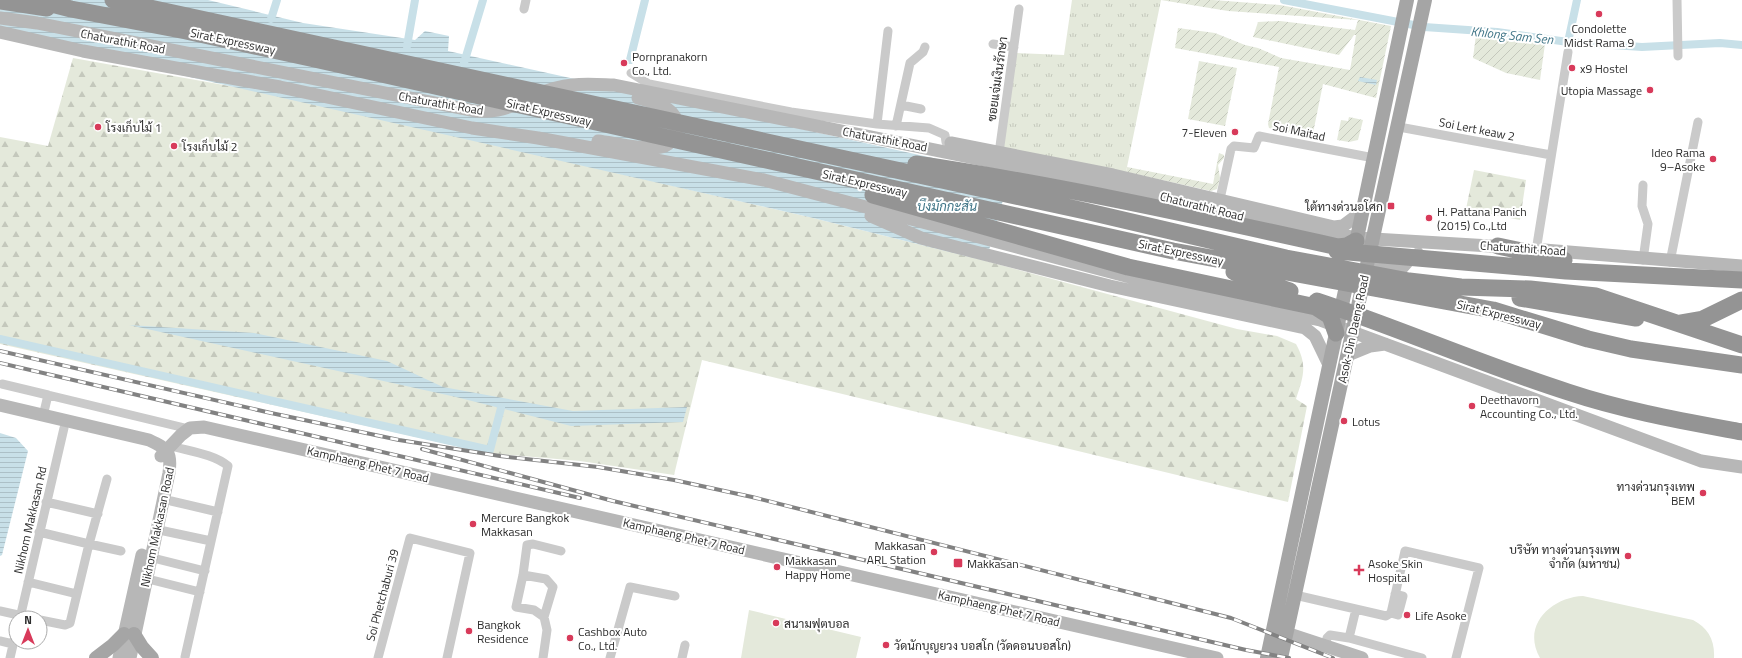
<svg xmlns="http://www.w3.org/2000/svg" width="1742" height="658" font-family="'Titillium Web',Sarabun,sans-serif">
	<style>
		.grass { fill: url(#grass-tufts) }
		.forest { fill: url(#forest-firs) }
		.garden { fill: url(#garden-furrows) }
		.pitch { fill: #e4e9db }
		.water { fill: url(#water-rules) }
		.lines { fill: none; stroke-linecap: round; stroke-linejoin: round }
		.canal { stroke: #c8e0e8; stroke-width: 8 }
		.street { stroke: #cacaca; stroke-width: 9 }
		.secondary { stroke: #b7b7b7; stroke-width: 13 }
		.primary { stroke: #a5a5a5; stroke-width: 14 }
		.highway { stroke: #949494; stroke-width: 17 }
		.rail-casing { stroke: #828282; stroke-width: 4 }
		.rail { stroke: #fff; stroke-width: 2.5; stroke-dasharray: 8; stroke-linecap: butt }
		.poi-dot { fill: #d83a5a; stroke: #fff; stroke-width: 1.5 }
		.labels { text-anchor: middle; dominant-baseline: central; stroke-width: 4; stroke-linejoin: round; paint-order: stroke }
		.poi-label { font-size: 12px; fill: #2d2d2d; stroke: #fff; text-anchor: start }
		.street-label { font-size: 12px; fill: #2d2d2d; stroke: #fff }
		.water-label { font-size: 13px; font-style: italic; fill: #417688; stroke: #fff }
	</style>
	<defs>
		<pattern id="grass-tufts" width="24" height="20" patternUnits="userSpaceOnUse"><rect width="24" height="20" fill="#e4e9db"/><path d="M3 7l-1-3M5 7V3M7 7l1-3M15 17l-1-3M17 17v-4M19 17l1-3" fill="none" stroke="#c4c8bc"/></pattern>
		<pattern id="forest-firs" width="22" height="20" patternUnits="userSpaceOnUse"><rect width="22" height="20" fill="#e4e9db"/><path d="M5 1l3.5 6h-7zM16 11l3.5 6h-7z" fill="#c4c8bc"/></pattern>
		<pattern id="garden-furrows" width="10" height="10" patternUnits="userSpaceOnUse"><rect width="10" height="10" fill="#e4e9db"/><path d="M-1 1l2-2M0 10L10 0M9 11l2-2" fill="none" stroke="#c4c8bc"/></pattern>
		<pattern id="water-rules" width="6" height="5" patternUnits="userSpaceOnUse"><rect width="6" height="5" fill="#c8e0e8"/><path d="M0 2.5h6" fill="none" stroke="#acc0c7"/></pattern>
	</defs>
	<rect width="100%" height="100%" fill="#fff"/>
	<!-- grass -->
	<path class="grass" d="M1072 0H1161L1126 172 1003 148 1015 53 1064 55Z"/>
	<!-- forest -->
	<path class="forest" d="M73 58 268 93 809 217 986 261 1237 329 1277 336 1296 344C1308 366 1303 377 1296 399L1307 406 1288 502 702 360 674 475 580 461 488 453 0 344V137L48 146Z
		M1474 170 1526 180 1520 220 1466 209Z"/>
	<!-- garden -->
	<path class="garden" d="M1161 0H1213L1280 5 1391 26 1376 98 1323 84 1312 138 1269 128 1268 124 1279 67 1175 48 1178 28 1215 33 1245 45 1258 48 1281 58 1350 70 1356 35H1354L1339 55 1253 37 1258 22 1280 21 1355 30 1358 20 1228 11Z
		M1476 35 1545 44 1540 80 1506 73 1473 58Z
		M1199 61 1237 68 1225 126 1188 119Z
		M1349 117 1363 120 1358 140 1349 142 1337 140 1341 120 1348 121Z
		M1219 153 1224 155V158L1218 165 1220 178 1217 189 1211 191 1126 172 1127 167 1213 184Z"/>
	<!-- pitch -->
	<path class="pitch" d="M1583 596 1693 620C1708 628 1715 640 1714 658H1540C1521 625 1552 597 1583 596Z
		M749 610 861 637 856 658H741Z"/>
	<!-- water -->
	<path class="water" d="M0 0H208L303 23 415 40 425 31 449 36 448 51 1010 175 986 261 809 217 0 34Z
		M1360 77 1377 80 1376 85 1358 81Z
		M129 325 254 333 387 361 443 387 573 411 687 407 683 422 571 426 456 397Z
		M0 433 16 438 28 451 2 555 0 556Z"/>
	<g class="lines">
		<!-- canal -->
		<path class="canal" d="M1284 0 1424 27 1497 32 1568 42 1642 47 1720 43 1742 45
			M271 19 277 0
			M1568 42 1577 0
			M407 46 415 0
			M630 60 645 0
			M464 63 483 0
			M0 339 490 450 501 408"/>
		<!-- street -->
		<path class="street" d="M1677 0 1678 56
			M524 9 526 0
			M993 44 1014 47
			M631 73 649 84 791 112 877 124 929 128 945 135 946 142
			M901 105 921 109
			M877 124 888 31
			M896 126 910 63 923 52 925 47
			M1399 127 1551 155
			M999 153 1019 9
			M1220 199 1231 149 1234 146 1254 148 1259 136 1374 158
			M1536 251 1568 52
			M1643 260 1648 224 1642 206 1643 185
			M1670 262 1698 122
			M2 384 48 395 43 416
			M48 395 189 429
			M171 446C188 451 214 454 228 466L185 657
			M171 501 218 512
			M46 502 98 514
			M164 531 211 541
			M39 532 89 544 107 479
			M157 559 205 571
			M523 575 546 579 553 587 544 617
			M152 580 200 592
			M28 582 77 594
			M1295 595 1386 616 1391 613 1405 551 1479 568 1456 658
			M0 611 32 618
			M1391 613 1398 615 1403 596 1395 594
			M20 618 64 428
			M40 620 65 625 70 623 89 544 121 551
			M1349 638 1422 658
			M0 641 13 644
			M1325 646 1327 638 1330 635 1349 638 1356 609
			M10 658 16 632
			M378 658 410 538 470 553 447 658
			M543 658 547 630 544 617 534 610 516 607 523 575 527 545 533 544 561 551
			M610 658 630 587 675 596
			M682 658 685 645"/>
		<!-- secondary -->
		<path class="secondary" d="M0 18 37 23 475 111C492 112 503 110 519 103
			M0 32 83 51 280 87 472 128 538 138 764 180 1190 293 1320 320 1701 461 1742 467
			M538 94C567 82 584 84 614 85L1162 196 1274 223 1357 238 1507 247
			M598 141C615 143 650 152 665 146 671 143 674 137 676 132 682 108 656 103 638 98
			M951 143 1113 175 1334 227 1343 226 1363 211
			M871 216 921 238 995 257 1110 286 1305 328 1315 336 1329 365
			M1371 249 1373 258 1379 266 1401 269 1408 261 1418 254
			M1544 250 1742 266
			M1348 355 1370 346 1385 344
			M0 405 149 440C168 449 172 452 169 473L130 658
			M161 456 181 435 190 428 204 427 1217 658
			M1286 633 1362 658
			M119 658 142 555"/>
		<!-- primary -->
		<path class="primary" d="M1354 252 1407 0
			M134 634 142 647 152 658
			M96 658 113 645 124 634
			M1267 658 1349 272
			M1281 658 1425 0"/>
		<!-- highway -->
		<path class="highway" d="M36 0 71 9 186 31 310 58 1173 251 1493 310 1588 339 1631 349 1742 365
			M113 0 1085 211 1286 258 1409 281 1461 287 1530 289 1596 296 1742 345
			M0 1 47 8
			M916 164C1057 185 1198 216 1338 247L1347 246 1356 241
			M873 195 1128 267 1316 307 1330 316 1336 333
			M1498 246 1564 260
			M1337 251 1566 271 1742 280
			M1234 272 1290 291
			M1520 298 1636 318
			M1317 301C1401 329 1483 365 1568 392 1625 411 1683 421 1742 432
			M1680 323 1703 319 1742 300"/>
		<!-- rail casing -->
		<g class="rail-casing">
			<path id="rail" d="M0 351 271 413 399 440 500 456 598 467 674 480 752 497 1231 618 1333 658
				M0 363 580 498
				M422 449 613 501 1246 650 1289 658"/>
		</g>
		<!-- rail -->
		<use href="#rail" class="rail"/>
	</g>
	<!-- markers -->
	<g class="poi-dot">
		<circle cx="1599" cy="14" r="4"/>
		<circle cx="624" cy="63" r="4"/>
		<circle cx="1572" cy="68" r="4"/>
		<circle cx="1650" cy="90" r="4"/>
		<circle cx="98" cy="127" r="4"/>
		<circle cx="1235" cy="132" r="4"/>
		<circle cx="174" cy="146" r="4"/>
		<circle cx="1713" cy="159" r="4"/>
		<rect x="1387" y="202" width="8" height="8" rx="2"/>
		<circle cx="1429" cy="218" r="4"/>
		<circle cx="1472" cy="406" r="4"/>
		<circle cx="1344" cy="421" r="4"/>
		<circle cx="1703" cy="493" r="4"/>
		<circle cx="473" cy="524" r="4"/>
		<circle cx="934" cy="552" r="4"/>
		<circle cx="1628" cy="556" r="4"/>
		<rect x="953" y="558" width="10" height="10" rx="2"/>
		<circle cx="777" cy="567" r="4"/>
		<path d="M1357 564h4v4h4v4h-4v4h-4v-4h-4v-4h4z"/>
		<circle cx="1407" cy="615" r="4"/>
		<circle cx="776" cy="623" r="4"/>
		<circle cx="469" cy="631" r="4"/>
		<circle cx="570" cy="638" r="4"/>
		<circle cx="886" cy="645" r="4"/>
	</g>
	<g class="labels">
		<!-- poi labels -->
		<g class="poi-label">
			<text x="1599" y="28" text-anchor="middle">Condolette<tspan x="1599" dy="14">Midst Rama 9</tspan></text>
			<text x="632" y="56">Pornpranakorn<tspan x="632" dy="14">Co., Ltd.</tspan></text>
			<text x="1580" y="68">x9 Hostel</text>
			<text x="1642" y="90" text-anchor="end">Utopia Massage</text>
			<text x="106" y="127">โรงเก็บไม้ 1</text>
			<text x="1227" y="132" text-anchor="end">7-Eleven</text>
			<text x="182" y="146">โรงเก็บไม้ 2</text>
			<text x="1705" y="152" text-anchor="end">Ideo Rama<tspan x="1705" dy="14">9–Asoke</tspan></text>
			<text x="1383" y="206" text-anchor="end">ใต้ทางด่วนอโศก</text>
			<text x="1437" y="211">H. Pattana Panich<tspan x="1437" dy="14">(2015) Co.,Ltd</tspan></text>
			<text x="1480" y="399">Deethavorn<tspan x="1480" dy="14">Accounting Co., Ltd.</tspan></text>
			<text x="1352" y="421">Lotus</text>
			<text x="1695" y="486" text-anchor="end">ทางด่วนกรุงเทพ<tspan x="1695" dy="14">BEM</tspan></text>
			<text x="481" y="517">Mercure Bangkok<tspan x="481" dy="14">Makkasan</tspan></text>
			<text x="926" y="545" text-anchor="end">Makkasan<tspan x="926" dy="14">ARL Station</tspan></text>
			<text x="1620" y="549" text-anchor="end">บริษัท ทางด่วนกรุงเทพ<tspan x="1620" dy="14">จำกัด (มหาชน)</tspan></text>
			<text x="785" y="560">Makkasan<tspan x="785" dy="14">Happy Home</tspan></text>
			<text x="967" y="563">Makkasan</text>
			<text x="1368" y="563">Asoke Skin<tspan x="1368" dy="14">Hospital</tspan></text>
			<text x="1415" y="615">Life Asoke</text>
			<text x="784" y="623">สนามฟุตบอล</text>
			<text x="477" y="624">Bangkok<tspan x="477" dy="14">Residence</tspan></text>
			<text x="578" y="631">Cashbox Auto<tspan x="578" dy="14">Co., Ltd.</tspan></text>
			<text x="894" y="645">วัดนักบุญยวง บอสโก (วัดดอนบอสโก)</text>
		</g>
		<!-- street labels -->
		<g class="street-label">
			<text transform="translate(123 41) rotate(11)">Chaturathit Road</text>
			<text transform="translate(233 41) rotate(12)">Sirat Expressway</text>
			<text transform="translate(997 79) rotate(-82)">ซอยแจ่มเงินรักษา</text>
			<text transform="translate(441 103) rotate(10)">Chaturathit Road</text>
			<text transform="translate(549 112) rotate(13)">Sirat Expressway</text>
			<text transform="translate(1477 129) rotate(11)">Soi Lert keaw 2</text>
			<text transform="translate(1299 131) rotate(12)">Soi Maitad</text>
			<text transform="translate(885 139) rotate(11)">Chaturathit Road</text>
			<text transform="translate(865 183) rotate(13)">Sirat Expressway</text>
			<text transform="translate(1202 206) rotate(14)">Chaturathit Road</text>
			<text transform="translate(1523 248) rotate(4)">Chaturathit Road</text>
			<text transform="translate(1181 252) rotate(12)">Sirat Expressway</text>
			<text transform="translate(1499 314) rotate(14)">Sirat Expressway</text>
			<text transform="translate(1353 329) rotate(-78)">Asok-Din Daeng Road</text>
			<text transform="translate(368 464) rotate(13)">Kamphaeng Phet 7 Road</text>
			<text transform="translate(30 520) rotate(-77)">Nikhom Makkasan Rd</text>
			<text transform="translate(157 527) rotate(-78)">Nikhom Makkasan Road</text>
			<text transform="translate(684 536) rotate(13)">Kamphaeng Phet 7 Road</text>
			<text transform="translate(382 595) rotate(-75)">Soi Phetchaburi 39</text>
			<text transform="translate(999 608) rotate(13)">Kamphaeng Phet 7 Road</text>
		</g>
		<!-- water labels -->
		<g class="water-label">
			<text transform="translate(1512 35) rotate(6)">Khlong Sam Sen</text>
			<text x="947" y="206">บึงมักกะสัน</text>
		</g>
	</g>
	<!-- north arrow -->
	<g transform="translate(28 630)"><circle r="19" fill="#ffffff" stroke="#ababab"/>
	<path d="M0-3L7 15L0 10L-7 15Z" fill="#d83a5a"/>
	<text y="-6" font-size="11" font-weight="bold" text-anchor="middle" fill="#2d2d2d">N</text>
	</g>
</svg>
